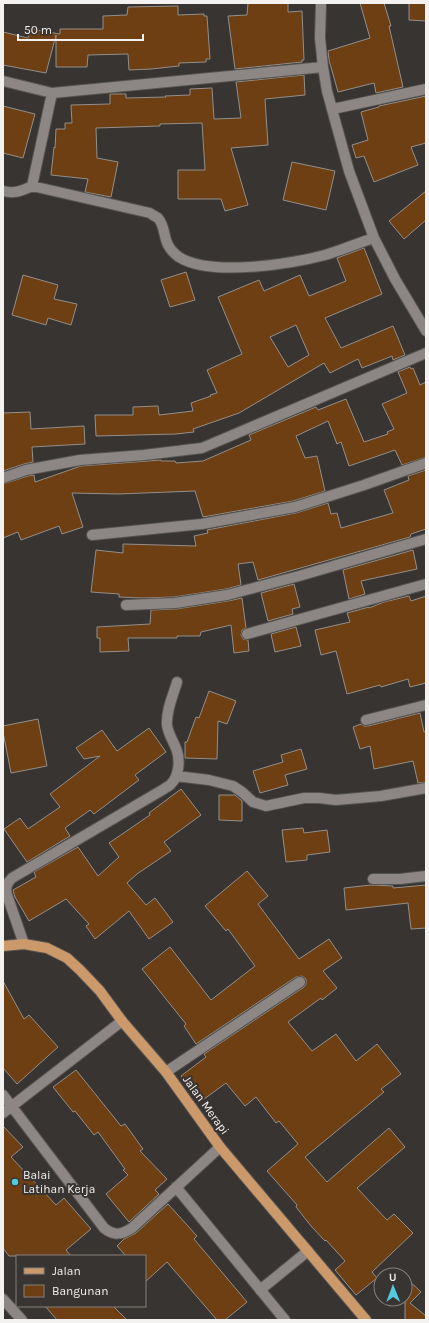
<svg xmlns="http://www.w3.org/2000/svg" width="429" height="1323" font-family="Karla,sans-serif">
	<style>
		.building { fill: #6d3f12; stroke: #938f8b; fill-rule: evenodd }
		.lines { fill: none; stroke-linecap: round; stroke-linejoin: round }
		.minor-casing { stroke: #565451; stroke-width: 12 }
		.primary-casing { stroke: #565451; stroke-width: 12 }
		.minor { stroke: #8c8784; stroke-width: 10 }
		.primary { stroke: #cc996b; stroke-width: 10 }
		.poi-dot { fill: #54cade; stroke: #383431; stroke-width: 1.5 }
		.labels { text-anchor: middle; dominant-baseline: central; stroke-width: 4; stroke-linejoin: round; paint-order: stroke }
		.street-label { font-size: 12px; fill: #f4f2f0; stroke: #383431 }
		.poi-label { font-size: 12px; fill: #f4f2f0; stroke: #383431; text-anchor: start }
	</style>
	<rect width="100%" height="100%" fill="#383431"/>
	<!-- building -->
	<path class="building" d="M248 3H288V12L302 11 304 60H302V62L235 69 228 16 247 15Z
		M360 3H384L391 26H389L403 87 376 93 374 83 338 92 329 60 328 51 370 38Z
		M409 3H426V21L409 20Z
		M178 6V15L204 14V16H207L210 59H206V62L179 63V66L151 69 129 70 128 54 88 55 87 67H56V35L46 73 3 65V32L28 38 30 29 60 34V29H103V16L127 15 128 7Z
		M304 75 305 95 265 99 268 145 231 148 248 205 225 211 221 199H178V170H205L202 123 160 124V126L96 128 97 158 118 162 111 197 85 192 88 179 51 175 54 147 55 148 56 129H65V123H72L71 105 110 104V94H126V98L166 97 165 96 190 95V89L212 88 214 119 241 118 236 82Z
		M426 96V143L411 147 418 165 374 182 364 156 356 158 352 145 368 140 361 112 379 107V106Z
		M3 106 35 114 23 158 3 153Z
		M292 162 335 171 326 210 283 200Z
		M426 191V220L404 239 389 221Z
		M364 248 382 294 325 318 341 348 393 326 405 355 393 360 392 356 362 368 358 359 330 373 324 363 239 413 193 429 194 432 176 434 96 436 95 415H133V407L158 406 159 415 193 411 191 403 211 396 210 395 217 393 207 370 242 354 218 297 259 280 264 291 300 275 309 296 346 281 337 258ZM296 325 309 355 288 367 270 337Z
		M186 272 195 300 170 307 161 280Z
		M23 275 58 285 54 299 77 304 71 325 48 318 46 325 12 315Z
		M410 367 411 369 413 368 420 385 426 382V457L402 465 395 450 349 466 341 442 337 444 328 421 296 436 305 458 317 456 325 491 293 501 203 517 195 491 118 494 72 493 83 527 62 534 59 526 21 540 18 532 3 538V484L28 476 34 475 35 482 81 466 161 460V461H175L176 463 203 461 251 440 249 435 316 407 318 410 346 399 364 442 388 434 387 432 394 429 382 404 407 393 398 372Z
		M30 412 31 429 84 426 85 444 32 447 33 462 24 464 3 471V413Z
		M426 470V529L411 534 410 537 258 580 253 562 238 564 241 585 226 589 174 597 142 598 119 597V594L91 592 96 550 123 553V544L196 546 194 536 208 533 207 530 296 513 328 503 331 514 337 513 341 528 393 513 384 490 409 480 408 476Z
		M413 550 417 569 361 581 365 594 349 599 343 570Z
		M294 584 300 607 292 609 293 614 268 621 261 593Z
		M409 596 411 601 426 596V683L410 687 408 679 381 687 380 685 347 694 336 651 321 655 315 630 350 622 347 613 369 607V608L384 602Z
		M242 598 246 628 242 630 241 635 243 639 248 640 249 651 234 653 231 625 201 632 200 636H177V638H128L129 651 100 652V638H97V627L150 624 151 610 176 609 228 601Z
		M296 627 301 646 275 652 271 634Z
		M209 691 236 701 227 724 218 721 217 759 185 758V742H187L196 717 199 718Z
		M420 713 424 732 426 731V782L418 783 413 761 374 769 370 746 360 749 353 727 361 724 364 726H368Z
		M38 719 47 766 11 773 3 732V726Z
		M149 728 166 752 135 775 139 780 94 814 90 810 65 828 70 836 27 862 4 829 20 818 28 829 60 807 50 794 100 756 84 759 76 748 102 730 117 751Z
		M301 749 307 769 285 775 288 785 260 793 253 771 283 762 281 755Z
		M181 789 201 815 164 842 171 851 137 874 127 883 146 905 155 898 173 922 149 939 129 911 95 939 86 926 89 924 66 899 29 921 15 897 13 890 36 877 34 872 78 847 98 876 119 857 109 843 150 815 149 813Z
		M219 795H235L242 801V821L219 820Z
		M303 828 304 833 327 830 330 852 307 855V860L286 862 282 830Z
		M247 871 268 896 258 904 299 959 329 939 342 958 323 971 337 988 322 1000 321 998 288 1022 312 1051 336 1034 356 1061 377 1044 401 1074 381 1089 384 1092 305 1157 327 1182 389 1128 405 1147 357 1188 387 1220 394 1214 413 1233 372 1272 377 1278 356 1295 335 1270 345 1261 326 1240 325 1241 311 1226 296 1207 297 1205 267 1171 298 1144 279 1121 276 1123 256 1097 245 1106 226 1083 200 1102 181 1076 206 1057 204 1054 304 987 306 984V979L302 976 296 977 196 1044 184 1026 186 1024 142 969 170 947 211 1000 255 966 228 929 226 931 205 906Z
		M371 885 393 886V888L426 885V928L411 929 408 903 346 910 344 888Z
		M3 981 24 1019 29 1015 58 1047 17 1084 3 1068Z
		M76 1070 121 1126 125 1124 143 1149 140 1151 167 1179 155 1190 159 1194 129 1222 106 1194 128 1175 123 1170 125 1169 98 1132 94 1135 75 1111 73 1112 53 1087Z
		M3 1126 23 1147 11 1157 56 1205 64 1198 91 1229 66 1250 71 1256H9L3 1248Z
		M168 1204 197 1236 194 1239 247 1302 225 1320H217L167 1262 145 1282V1256H126L117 1246 124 1239 136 1233Z
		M405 1277 421 1292 410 1303 426 1316V1320H405Z
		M45 1306H113L127 1320H57Z"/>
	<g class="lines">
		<!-- minor casing -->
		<g class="minor-casing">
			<path id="minor" d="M321 3 320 38 323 67 327 91 349 171 374 238 395 279 426 331
				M3 81 52 93 323 67
				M333 109 426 89
				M32 186 150 213C152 215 155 216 158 218 168 229 160 244 179 257 210 277 291 264 325 255 342 250 358 243 374 238
				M3 191C14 194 22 191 32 186L52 93
				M3 478 26 470 80 460 144 455 202 448 426 353
				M92 535 202 524 295 507 364 485 426 463
				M126 605 175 603 227 595 299 576 426 539
				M247 634 426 584
				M366 720 426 705
				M176 776 209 780 233 786 242 792 253 802 266 806 304 798H319L336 800 381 796 426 788
				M373 879H400L426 876
				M24 944 7 895C5 887 7 883 12 878L164 789C166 787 170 786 171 784 179 776 180 761 177 751 174 742 168 734 167 725 166 710 173 696 177 682
				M166 1072 300 982
				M3 1095 104 1228C114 1236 121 1235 132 1228L220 1147
				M3 1113 122 1021
				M176 1187 285 1320
				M260 1290 308 1251
				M3 1299 22 1320"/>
		</g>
		<!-- primary casing -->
		<g class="primary-casing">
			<path id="primary" d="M3 946 24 944 47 948 67 958 80 970 100 991 122 1021 166 1072 220 1147 366 1320"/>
		</g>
		<!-- minor -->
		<use href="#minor" class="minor"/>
		<!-- primary -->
		<use href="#primary" class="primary"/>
	</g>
	<!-- markers -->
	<circle class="poi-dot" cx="15" cy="1182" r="4"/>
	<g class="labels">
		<!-- street labels -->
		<g class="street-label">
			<text transform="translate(206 1105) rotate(54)">Jalan Merapi</text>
		</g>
		<!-- poi labels -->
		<g class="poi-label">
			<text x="23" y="1175">Balai<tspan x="23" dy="14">Latihan Kerja</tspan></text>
		</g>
	</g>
	<!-- border -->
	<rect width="429" height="1323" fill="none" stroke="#f4f2f0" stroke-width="8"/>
	<!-- legend -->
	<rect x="16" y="1255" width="130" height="52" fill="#383431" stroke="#83807d"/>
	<rect x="24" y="1268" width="20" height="6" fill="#cc996b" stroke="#83807d"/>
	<text x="52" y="1275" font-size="12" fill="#f4f2f0">Jalan</text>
	<rect x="24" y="1285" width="20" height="12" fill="#6d3f12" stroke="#83807d"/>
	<text x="52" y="1295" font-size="12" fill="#f4f2f0">Bangunan</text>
	<!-- north arrow -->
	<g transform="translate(393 1287) rotate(359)"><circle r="19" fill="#383431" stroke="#83807d"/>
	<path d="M0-3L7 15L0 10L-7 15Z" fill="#54cade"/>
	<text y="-6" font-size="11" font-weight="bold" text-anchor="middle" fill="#f4f2f0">U</text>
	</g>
	<!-- scale -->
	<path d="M18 34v6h125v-6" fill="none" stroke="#f4f2f0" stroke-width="2"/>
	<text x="24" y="34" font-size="12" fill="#f4f2f0" stroke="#383431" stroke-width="3" paint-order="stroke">50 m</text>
</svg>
